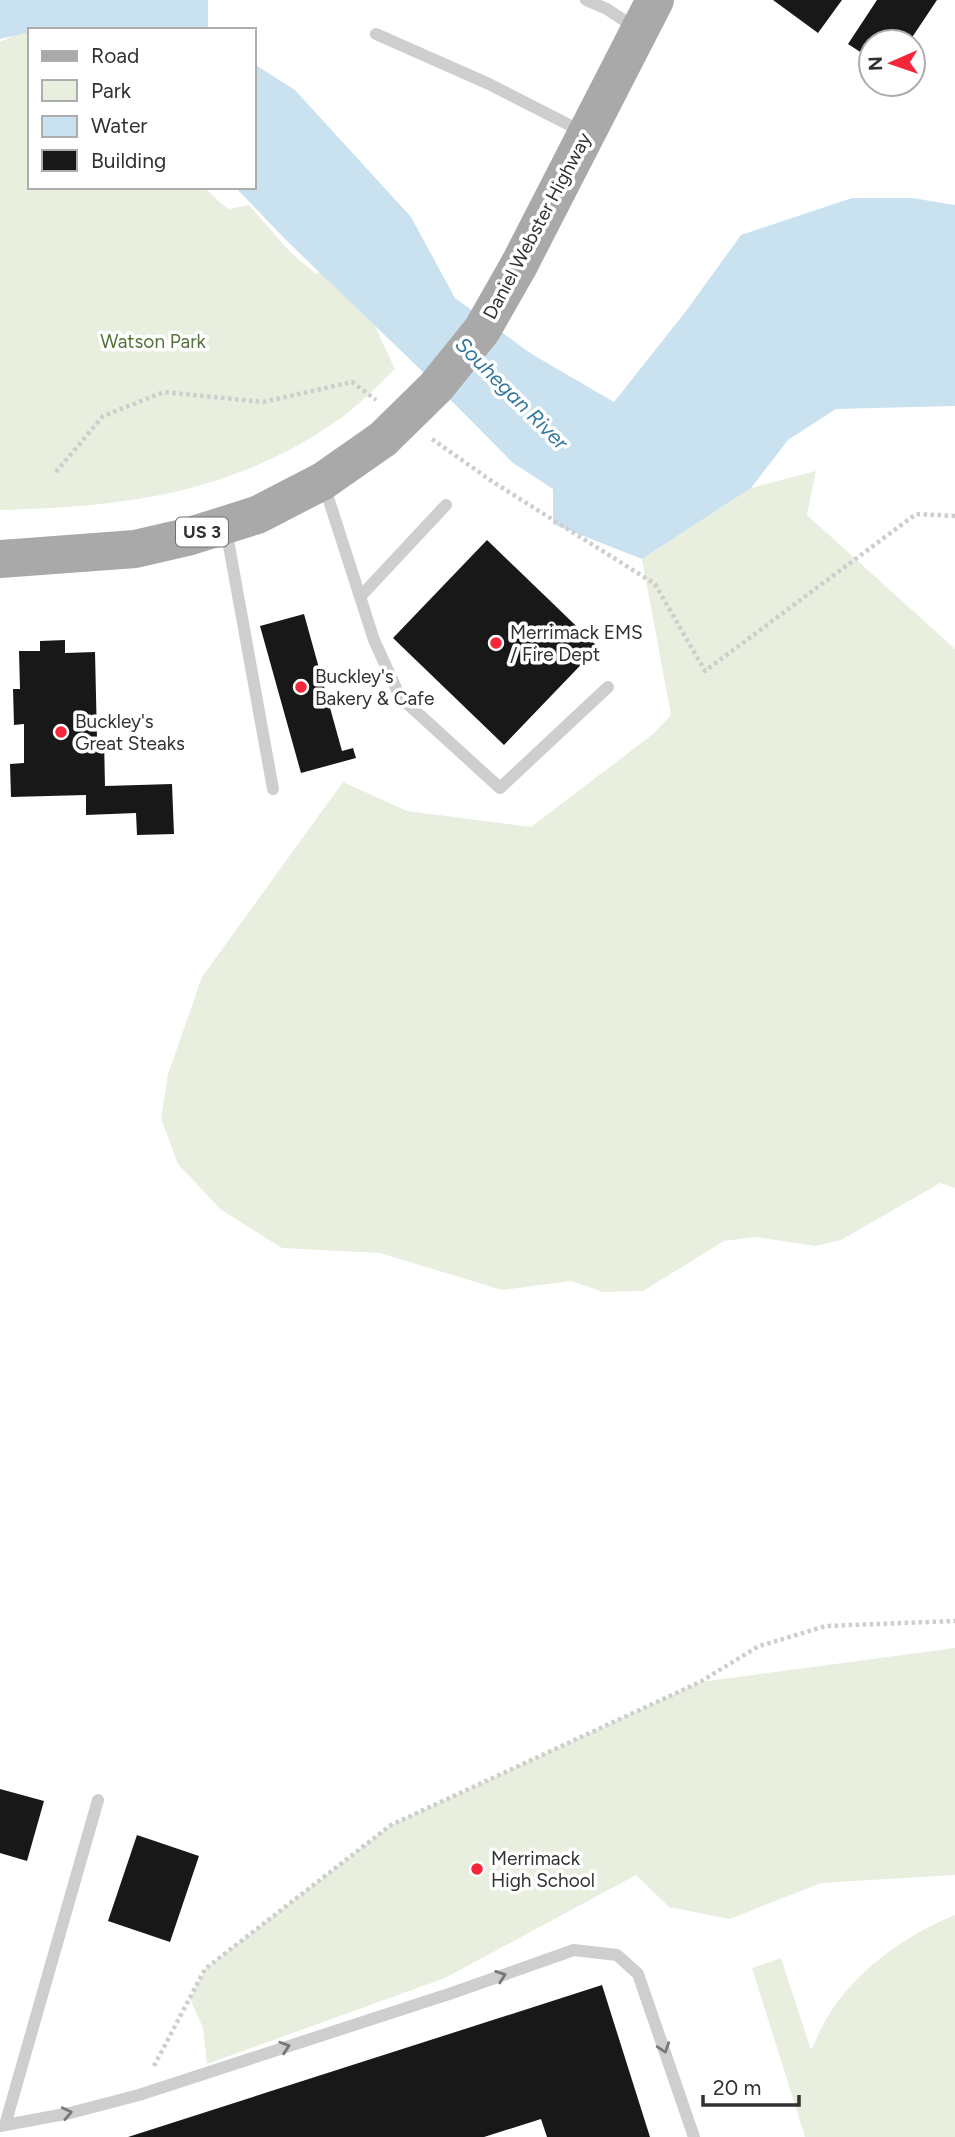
<svg xmlns="http://www.w3.org/2000/svg" width="955" height="2137" font-family="Figtree,sans-serif">
	<style>
		.green { fill: #e8efdf }
		.water { fill: #cae2f0 }
		.building { fill: #181818 }
		.lines { fill: none; stroke-linecap: round; stroke-linejoin: round }
		.path { stroke: #cecece; stroke-width: 4.5; stroke-dasharray: 3.5 3.5; stroke-linecap: butt }
		.lane { stroke: #cecece; stroke-width: 12 }
		.primary { stroke: #a9a9a9; stroke-width: 38 }
		.primary-bridge { stroke: #a9a9a9; stroke-width: 38 }
		.oneway { stroke: #787878 }
		.poi-dot { fill: #f5263a; stroke: #fff; stroke-width: 2.5 }
		.labels { text-anchor: middle; dominant-baseline: central; stroke-width: 7; stroke-linejoin: round; paint-order: stroke }
		.shield { fill: #fff; stroke: #6f6f6f; stroke-width: 2 }
		.shield-label { font-size: 18px; font-weight: bold; fill: #313131 }
		.street-label { font-size: 19px; fill: #313131; stroke: #fff }
		.park-label { font-size: 19px; fill: #55723a; stroke: #fff }
		.poi-label { font-size: 19px; fill: #313131; stroke: #fff; text-anchor: start }
		.water-label { font-size: 21px; font-style: italic; fill: #36779c; stroke: #fff }
	</style>
	<rect width="100%" height="100%" fill="#fff"/>
	<!-- green -->
	<path class="green" d="M31 23 38 24 42 30H30V187H202C213 194 219 203 229 209L249 205 291 253 316 274 331 266 372 320 395 369C376 387 357 408 335 422 231 494 123 507 0 510V42L11 37Z
		M816 471 807 515 955 649V1188L940 1183 841 1240 815 1246 755 1237 724 1241 643 1291 603 1292 571 1281 502 1290 380 1253 282 1248 220 1209 178 1164 161 1118 168 1074 202 977 343 782 407 811 531 827 653 734 671 715 642 559 751 488Z
		M955 1648V1875L821 1883 730 1919 669 1907 636 1875 445 1978 207 2064 203 2028 190 1999 205 1969 391 1825 700 1682Z
		M955 1915V2137H805L752 1968 781 1958 811 2050C817 2039 821 2027 828 2016 856 1970 906 1935 955 1915Z"/>
	<!-- water -->
	<path class="water" d="M0 0H208V30H50L48 27 30 30V32L0 39Z
		M254 64 295 90 411 217 455 298 530 353 614 402 686 311 741 235 852 198H912L955 205V406L836 409 788 440 751 488 642 559 553 524V489L513 463 423 372 288 242 235 187H254Z"/>
	<!-- building -->
	<path class="building" d="M773 0H842L818 33Z
		M877 0H937L909 42H871V59L848 44Z
		M487 540 598 647 504 745 393 638Z
		M304 614 342 751 353 748 356 758 301 773 260 626Z
		M65 640V653L95 652 97 739H104L105 786 172 784 174 834 137 835 136 813 86 815V795L11 797 10 764 24 763V724L14 725 13 689H20L19 651H40V641Z
		M0 1789 44 1801 27 1861 0 1853Z
		M137 1835 199 1856 170 1942 108 1921Z
		M602 1985 650 2137H547L541 2119 484 2137H128Z"/>
	<g class="lines">
		<!-- path -->
		<path class="path" d="M432 439 493 482 655 584 705 671 916 514 955 516
			M56 472 103 416 164 392 263 402 352 382 376 400
			M154 2066 205 1969 391 1825 700 1682 759 1646 826 1626 955 1621"/>
		<!-- lane -->
		<path class="lane" d="M586 0 607 9 637 29
			M376 34 489 84 583 132
			M324 485 374 640 400 697 500 788 608 687
			M226 529 273 789
			M360 597 446 505
			M5 2125 98 1800
			M0 2126 70 2113 139 2095 452 1993 574 1950 617 1955 638 1974 694 2137"/>
		<!-- primary -->
		<path class="primary" d="M519 265 655 0
			M0 559 135 549 187 537 257 515 323 481 383 439"/>
		<!-- primary-bridge -->
		<path class="primary-bridge" d="M383 439 436 387 482 330 519 265"/>
	</g>
	<!-- one-way arrows -->
	<defs><path id="oneway-chevron" d="M-2-3.5L2.5 0L-2 3.5" fill="none" stroke-width="1.6" stroke-linecap="round" stroke-linejoin="round" transform="scale(1.75)"/></defs>
	<g class="oneway">
		<use href="#oneway-chevron" transform="translate(501 1976) rotate(-19)"/>
		<use href="#oneway-chevron" transform="translate(285 2047) rotate(-18)"/>
		<use href="#oneway-chevron" transform="translate(664 2048) rotate(71)"/>
		<use href="#oneway-chevron" transform="translate(67 2113) rotate(-12)"/>
	</g>
	<!-- markers -->
	<g class="poi-dot">
		<circle cx="496" cy="643" r="7"/>
		<circle cx="301" cy="687" r="7"/>
		<circle cx="61" cy="732" r="7"/>
		<circle cx="477" cy="1869" r="7"/>
	</g>
	<g class="labels">
		<!-- shield labels -->
		<rect class="shield" x="176" y="517.5" width="52" height="29" rx="5"/>
		<g class="shield-label">
			<text x="202" y="532">US 3</text>
		</g>
		<!-- street labels -->
		<g class="street-label">
			<text transform="translate(537 226) rotate(-62)">Daniel Webster Highway</text>
		</g>
		<!-- park labels -->
		<g class="park-label">
			<text x="153" y="341">Watson Park</text>
		</g>
		<!-- poi labels -->
		<g class="poi-label">
			<text x="510" y="632">Merrimack EMS<tspan x="510" dy="22">/ Fire Dept</tspan></text>
			<text x="315" y="676">Buckley's<tspan x="315" dy="22">Bakery &amp; Cafe</tspan></text>
			<text x="75" y="721">Buckley's<tspan x="75" dy="22">Great Steaks</tspan></text>
			<text x="491" y="1858">Merrimack<tspan x="491" dy="22">High School</tspan></text>
		</g>
		<!-- water labels -->
		<g class="water-label">
			<text transform="translate(512 393) rotate(45)">Souhegan River</text>
		</g>
	</g>
	<!-- legend -->
	<rect x="28" y="28" width="228" height="161" fill="#ffffff" stroke="#adadad" stroke-width="2"/>
	<rect x="42" y="51" width="35" height="10" fill="#a9a9a9" stroke="#adadad" stroke-width="2"/>
	<text x="91" y="63" font-size="21" fill="#313131">Road</text>
	<rect x="42" y="80" width="35" height="21" fill="#e8efdf" stroke="#adadad" stroke-width="2"/>
	<text x="91" y="98" font-size="21" fill="#313131">Park</text>
	<rect x="42" y="116" width="35" height="21" fill="#cae2f0" stroke="#adadad" stroke-width="2"/>
	<text x="91" y="133" font-size="21" fill="#313131">Water</text>
	<rect x="42" y="150" width="35" height="21" fill="#181818" stroke="#adadad" stroke-width="2"/>
	<text x="91" y="168" font-size="21" fill="#313131">Building</text>
	<!-- north arrow -->
	<g transform="translate(892 63) rotate(268)"><circle r="33" fill="#ffffff" stroke="#adadad" stroke-width="2"/>
	<path d="M0-5L12 26L0 18L-12 26Z" fill="#f5263a"/>
	<text y="-10" font-size="19" font-weight="bold" text-anchor="middle" fill="#313131">N</text>
	</g>
	<!-- scale -->
	<path d="M703 2095v10h96v-10" fill="none" stroke="#313131" stroke-width="3.5"/>
	<text x="713" y="2095" font-size="21" fill="#313131" stroke="#ffffff" stroke-width="5" paint-order="stroke">20 m</text>
</svg>
